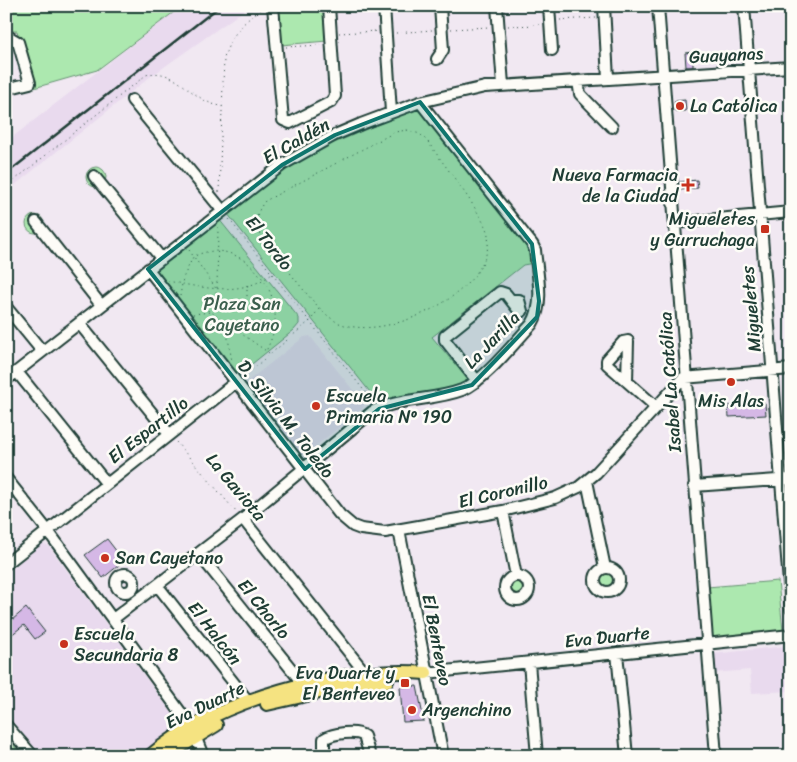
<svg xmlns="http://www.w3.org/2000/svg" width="797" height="762" font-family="Sriracha,sans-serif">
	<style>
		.built { fill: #e9daee }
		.green { fill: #ace8af; stroke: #669272 }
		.building { fill: #d5b8e6; stroke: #1f3d34 }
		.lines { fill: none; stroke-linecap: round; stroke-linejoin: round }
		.minor-casing { stroke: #1f3d34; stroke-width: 14 }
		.major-casing { stroke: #1f3d34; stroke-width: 16 }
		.path { stroke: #1f3d34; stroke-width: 1; stroke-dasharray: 1 4; stroke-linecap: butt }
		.minor { stroke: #fdfcf7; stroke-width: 10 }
		.major { stroke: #f5e381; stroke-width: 12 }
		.rail { stroke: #1f3d34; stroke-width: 2.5 }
		.marked { fill: #0f766e; fill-opacity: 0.2; stroke: #0f766e; stroke-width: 4; stroke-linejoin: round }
		.poi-dot { fill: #c8321e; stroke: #fdfcf7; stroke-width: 2 }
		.labels { text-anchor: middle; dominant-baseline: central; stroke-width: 5; stroke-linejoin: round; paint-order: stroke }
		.street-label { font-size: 18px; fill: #1f3d34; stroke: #fdfcf7 }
		.poi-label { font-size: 18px; fill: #1f3d34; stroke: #fdfcf7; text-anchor: start }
		.park-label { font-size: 18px; fill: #3b5f4d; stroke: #fdfcf7 }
	</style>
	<rect width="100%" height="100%" fill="#f1e8f2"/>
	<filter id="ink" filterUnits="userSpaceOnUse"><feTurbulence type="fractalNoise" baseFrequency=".02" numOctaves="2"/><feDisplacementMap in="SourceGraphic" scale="10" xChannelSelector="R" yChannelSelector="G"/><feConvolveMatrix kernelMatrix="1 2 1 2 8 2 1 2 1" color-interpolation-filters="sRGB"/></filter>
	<g filter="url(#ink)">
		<!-- built -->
		<path class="built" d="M182 6H250L150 77 6 192V142Z
			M310 336 364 404 363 408 306 454H301L283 431 284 425 278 417 271 416 257 398V394L247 386 248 381 304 337Z
			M42 544 48 545 173 715 175 722 172 729 140 756H42L6 714V574Z
			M786 646 789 691 752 693 750 670 714 673 713 654Z"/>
		<!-- green -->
		<path class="green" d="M6 6H182L97 70 34 88 17 31H6Z
			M277 6H324L327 41 281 45Z
			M416 108H419L529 245 534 263 523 265 432 337 470 382C451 390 391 408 374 397L227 213 285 168 313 152Z
			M86 177a10 10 0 1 1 20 0a10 10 0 1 1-20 0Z
			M26 224a9 9 0 1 1 18 0a9 9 0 1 1-18 0Z
			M218 218 299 318V324L294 330 242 372H236L229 368 154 273 156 267Z
			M598 581a8 8 0 1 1 16 0a8 8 0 1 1-16 0Z
			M778 581 783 631 711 637 707 587Z
			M509 589a8 8 0 1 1 16 0a8 8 0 1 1-16 0Z
			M6 736 23 756H6Z"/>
		<!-- building -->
		<path class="building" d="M693 52V67H686L685 53Z
			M685 100 686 111H675V101Z
			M697 180 698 188 680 190 679 182Z
			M765 403 766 415 729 417 728 406Z
			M107 539 124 561 103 578 85 555Z
			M26 608 45 632 35 639 24 625 6 639V612L12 620Z
			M417 686 424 721 403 722 400 687Z"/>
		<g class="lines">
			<!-- minor casing -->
			<g class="minor-casing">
				<path id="minor" d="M273 6 283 120 290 123 331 102 335 96 329 6
					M384 6 391 112
					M497 6 503 85
					M549 6 552 50
					M604 6 608 79
					M658 6 716 756
					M744 6 791 609
					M6 35 18 42 30 83 6 89
					M437 59 443 50 440 6
					M578 81 580 94 612 127
					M132 100 222 210
					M94 176 161 258
					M36 222 101 305
					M675 223 791 212
					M148 269 340 515 353 526 361 529 385 532 503 511 555 498 579 487 596 473 683 378 791 369
					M6 307 42 351
					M79 323 169 434
					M17 372 107 484
					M6 380 282 165 335 135 361 124 420 102 485 87 791 67
					M477 381 445 340V336L500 292 506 294 520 312 522 311 519 300H511
					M627 381 628 341 623 342 607 360V364L655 406
					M6 478 48 531 192 728 203 756
					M587 481 605 568
					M694 486 791 479
					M503 511 516 576
					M243 519 366 674
					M399 530 443 756
					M199 554 304 685
					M6 564 236 382
					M595 580a12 12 0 1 1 24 0a12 12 0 1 1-24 0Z
					M116 583a9 9 0 1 1 18 0a9 9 0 1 1-18 0Z
					M505 588a12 12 0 1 1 24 0a12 12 0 1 1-24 0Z
					M157 585 248 701
					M113 619 243 519 372 412C400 397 433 401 462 390 484 381 515 342 532 324 545 303 537 273 535 250L532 244 420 102
					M617 653 627 756
					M529 663 537 756
					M426 673 791 635
					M6 725 33 756
					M324 756V739C333 733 356 730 364 736L370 756"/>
			</g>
			<!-- major casing -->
			<g class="major-casing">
				<path id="major" d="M267 704 342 687 387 681
					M150 756C217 699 340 666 426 673
					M165 756 216 725"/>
			</g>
			<!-- path -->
			<path class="path" d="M560 20 596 18
				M508 26 541 25
				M451 29 489 27
				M339 33 377 31
				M396 33 432 30
				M286 47 321 45
				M407 130 420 134 428 142C441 161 485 216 488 235 495 293 383 345 337 322 315 311 277 254 260 233 254 221 257 211 265 201L395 132Z
				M6 187 146 75C176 65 194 105 223 106
				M219 192 224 58C231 34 244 21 264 7
				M229 219 373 402
				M189 250 217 290
				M168 281C202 288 242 297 272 274
				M247 285V299
				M180 296 183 278 193 257C231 236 273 275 275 313 276 327 272 339 266 351
				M208 311 217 290 218 227
				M193 314 211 312C229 323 228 342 232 361
				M219 318 269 353
				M240 332 243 320
				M244 376 310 321 319 309
				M176 442 237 513"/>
			<!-- minor -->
			<use href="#minor" class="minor"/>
			<!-- major -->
			<use href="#major" class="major"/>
			<!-- rail -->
			<path class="rail" d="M6 174 220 6"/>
		</g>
	</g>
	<!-- marked area -->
	<path class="marked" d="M420 102 532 244 539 301 537 317 472 385 379 409 305 469 148 269 282 165 335 135Z"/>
	<!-- markers -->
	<g class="poi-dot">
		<circle cx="680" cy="106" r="5"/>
		<path d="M685.5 177.5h5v5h5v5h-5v5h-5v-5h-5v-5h5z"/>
		<rect x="760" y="224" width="10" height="10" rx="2.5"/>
		<circle cx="731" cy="382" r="5"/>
		<circle cx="316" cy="406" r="5"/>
		<circle cx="105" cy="558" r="5"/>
		<circle cx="64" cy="644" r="5"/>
		<rect x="400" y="678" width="10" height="10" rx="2.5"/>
		<circle cx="412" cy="710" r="5"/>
	</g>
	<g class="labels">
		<!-- street labels -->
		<g class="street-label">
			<text transform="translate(726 55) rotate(-3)">Guayanas</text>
			<text transform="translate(296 141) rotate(-30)">El Caldén</text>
			<text transform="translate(269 243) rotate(52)">El Tordo</text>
			<text transform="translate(751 309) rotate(-95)">Migueletes</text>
			<text transform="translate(492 340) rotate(-46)">La Jarilla</text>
			<text transform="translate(670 382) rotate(-94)">Isabel La Católica</text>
			<text transform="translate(286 419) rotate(52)">D. Silvia M. Toledo</text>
			<text transform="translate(148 430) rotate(-38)">El Espartillo</text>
			<text transform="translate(236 487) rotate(50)">La Gaviota</text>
			<text transform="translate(503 492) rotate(-13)">El Coronillo</text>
			<text transform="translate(264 609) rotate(51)">El Chorlo</text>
			<text transform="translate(215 633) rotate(52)">El Halcón</text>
			<text transform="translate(607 637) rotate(-6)">Eva Duarte</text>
			<text transform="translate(437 640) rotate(79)">El Benteveo</text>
			<text transform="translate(205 705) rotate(-26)">Eva Duarte</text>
		</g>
		<!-- poi labels -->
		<g class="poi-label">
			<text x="690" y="106">La Católica</text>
			<text x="678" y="175" text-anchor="end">Nueva Farmacia<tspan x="678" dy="21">de la Ciudad</tspan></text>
			<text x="755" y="219" text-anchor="end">Migueletes<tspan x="755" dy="21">y Gurruchaga</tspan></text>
			<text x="326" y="396">Escuela<tspan x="326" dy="21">Primaria Nº 190</tspan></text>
			<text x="731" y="401" text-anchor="middle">Mis Alas</text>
			<text x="115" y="558">San Cayetano</text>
			<text x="74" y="634">Escuela<tspan x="74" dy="21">Secundaria 8</tspan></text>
			<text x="395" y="673" text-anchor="end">Eva Duarte y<tspan x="395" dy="21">El Benteveo</tspan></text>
			<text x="422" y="710">Argenchino</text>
		</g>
		<!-- park labels -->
		<g class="park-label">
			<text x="242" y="304">Plaza San<tspan x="242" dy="21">Cayetano</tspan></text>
		</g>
	</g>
	<!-- margin -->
	<rect width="797" height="762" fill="none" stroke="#fdfcf7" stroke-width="25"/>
	<rect x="12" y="12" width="772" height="737" fill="none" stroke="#1f3d34" stroke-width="2" filter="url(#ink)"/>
</svg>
